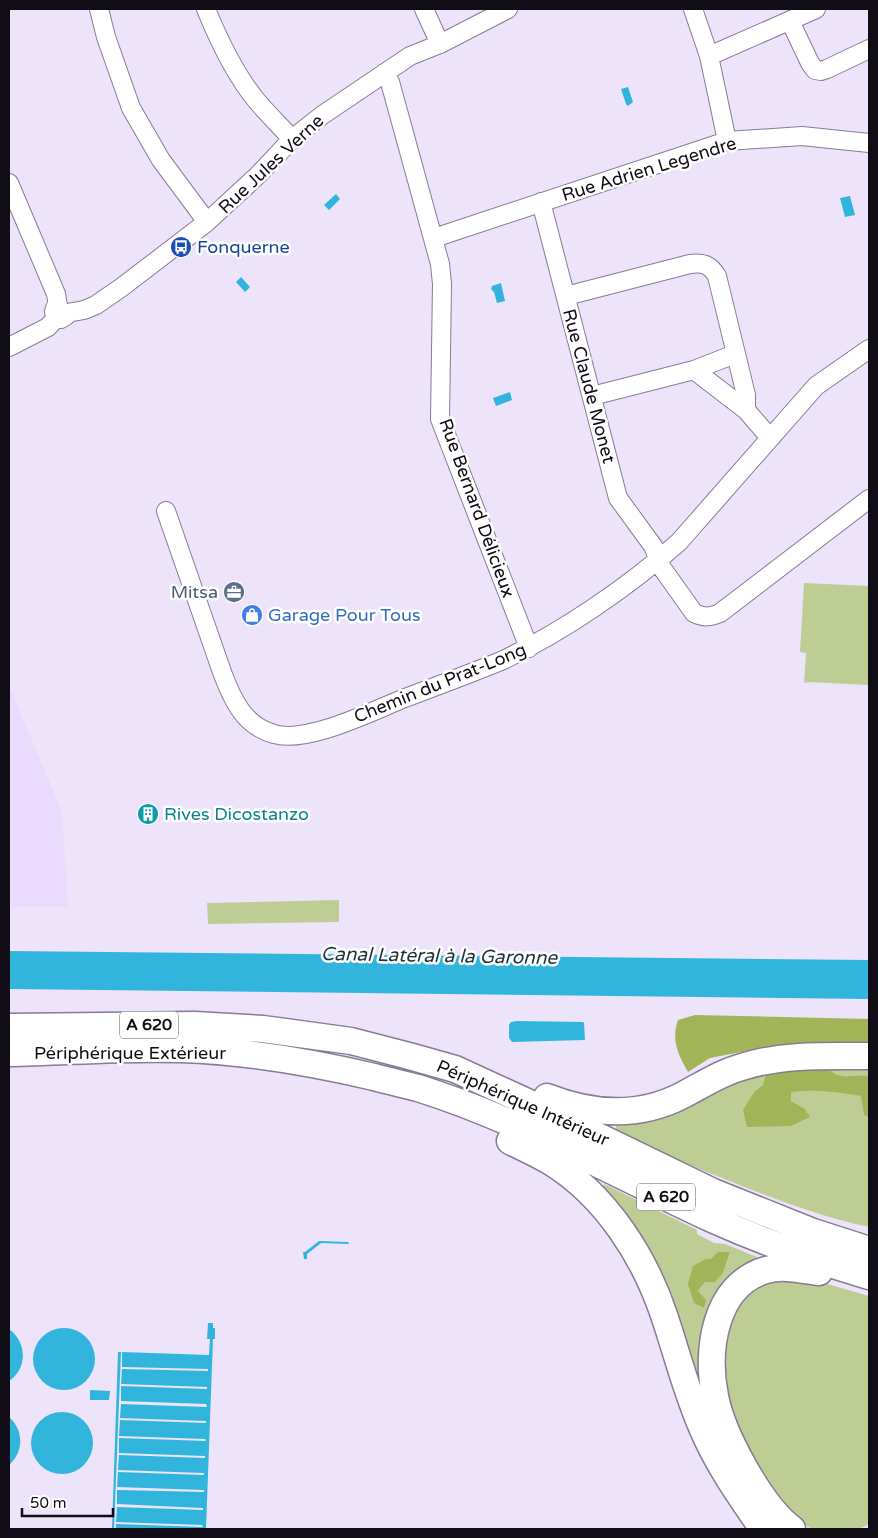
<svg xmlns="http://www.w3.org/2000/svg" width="878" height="1538" font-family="'Varela Round',sans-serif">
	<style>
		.built { fill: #e9dafe }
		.green { fill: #becd93; fill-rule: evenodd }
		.forest { fill: #a1b558 }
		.water { fill: #32b5dc }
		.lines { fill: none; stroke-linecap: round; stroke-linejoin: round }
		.minor-casing { stroke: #877b96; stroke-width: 20 }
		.highway-casing { stroke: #877b96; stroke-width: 29 }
		.minor { stroke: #fff; stroke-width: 18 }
		.highway { stroke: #fff; stroke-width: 26 }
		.labels { text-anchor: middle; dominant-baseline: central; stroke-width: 5; stroke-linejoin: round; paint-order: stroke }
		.shield { fill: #fff; stroke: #58565c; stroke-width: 1 }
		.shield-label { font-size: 16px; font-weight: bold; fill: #110d16 }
		.street-label { font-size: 18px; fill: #110d16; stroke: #fff }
		.transit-label { font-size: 18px; fill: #164399; stroke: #fff; text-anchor: start }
		.service-label { font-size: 18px; fill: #4e5e75; stroke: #fff; text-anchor: end }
		.shop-label { font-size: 18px; fill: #366cbe; stroke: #fff; text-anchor: start }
		.culture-label { font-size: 18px; fill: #0d838f; stroke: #fff; text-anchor: start }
		.water-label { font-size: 19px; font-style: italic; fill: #1d323a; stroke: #fff }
	</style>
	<rect width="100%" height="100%" fill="#ede3fb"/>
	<!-- built -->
	<path class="built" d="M9 686 62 812 68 907H9Z"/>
	<!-- green -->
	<path class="green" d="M804 583 869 586V685L808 682 804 683 806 653 800 652Z
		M339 900V922L208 924 207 903Z
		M771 1068 763 1085 755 1091 810 1117 805 1109 791 1101 790 1091 826 1090 862 1096 864 1114 869 1117V1227C826 1218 783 1202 742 1186 700 1169 657 1152 616 1131V1126L618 1124Z
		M829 1069H869V1076C853 1073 842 1082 829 1069Z
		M604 1184 697 1230V1234L714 1243 725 1244 762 1259 705 1353 773 1529 602 1193ZM718 1252H730L723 1273 705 1282 698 1291Z
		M776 1276 820 1282 869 1296V1524L859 1529H812L794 1518 782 1506 731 1421 721 1345 741 1296Z"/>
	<!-- forest -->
	<path class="forest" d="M695 1015 869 1019V1046L766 1047 710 1058 688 1072C678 1054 671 1040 678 1020Z
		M771 1068 829 1069C842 1082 853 1073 869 1076V1117L864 1115 861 1096C837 1092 815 1089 791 1092V1101L805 1109 810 1117 791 1126 747 1127 743 1110 755 1091 763 1085 765 1077Z
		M718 1252H730L723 1273 715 1282H705L698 1291 706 1300 704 1308 694 1303 688 1284 693 1266 706 1259H711Z"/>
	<!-- water -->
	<path class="water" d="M628 87 633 102 628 106 626 104 621 89Z
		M336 194 340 199 329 210 324 205Z
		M850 196 855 215 845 217 840 198Z
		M241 277 250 287 245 292 236 282Z
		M501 283 505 301 497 303 494 292 491 289 492 286Z
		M510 392 512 400 496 406 493 398Z
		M9 951 869 960V999L9 989Z
		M517 1021 583 1022 584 1023 585 1040 512 1042 509 1038V1025L511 1022Z
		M319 1241 348 1242 349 1244 321 1243 307 1254V1259H304L303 1252H305Z
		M208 1323H213V1328H215V1339H213L206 1529H116V1524L203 1527 202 1525 116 1522 117 1507 203 1510V1508L117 1504V1490L204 1492V1490L117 1487 118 1472 204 1475V1473L118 1470 119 1455 205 1458V1456L119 1453V1438L206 1441 205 1439 119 1436 120 1420 206 1423V1421L120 1418 121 1404 207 1407 206 1404 121 1401V1386L207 1389V1387L121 1384 122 1369 208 1371V1369L122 1367V1352L209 1355 210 1339H207Z
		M33 1359a31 31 0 1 1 62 0a31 31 0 1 1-62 0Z
		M9 1329C27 1342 28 1368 9 1381Z
		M118 1352H121L114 1529H112Z
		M90 1390 110 1391 109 1400H90Z
		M31 1443a31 31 0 1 1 62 0a31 31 0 1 1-62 0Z
		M9 1417C24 1430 24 1452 9 1465Z"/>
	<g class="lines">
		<!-- minor casing -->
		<g class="minor-casing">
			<path id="minor" d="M99 9 106 37 131 108 161 160 207 222
				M206 9C219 41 234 73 256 100 267 113 280 126 292 139
				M424 9 440 44
				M693 9 709 56 727 141
				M790 21 810 63 815 70 821 71 827 69 869 49
				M709 56 816 9
				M384 73 390 82 440 264 442 284 440 419 529 648
				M9 183 56 294 58 306 55 308 54 312 57 317
				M541 202 618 498 653 546 662 568 694 613C704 618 710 617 720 613L869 499
				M434 238 727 141 802 136 869 143
				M566 296 690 264C704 262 710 265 717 276L746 395V410
				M67 313 84 310 96 305 122 287 207 222 258 175 292 139 321 116 410 56 440 44 508 9
				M9 347 48 327 57 317 61 319 66 316
				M694 370 746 410 770 438
				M592 396 694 370 735 354
				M166 511 222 672C232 699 244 726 274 734 307 744 372 711 405 698 437 686 469 674 501 661 563 632 628 587 679 542L816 386 869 349"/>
		</g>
		<!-- highway casing -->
		<g class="highway-casing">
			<path id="highway" d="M9 1027 195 1025 263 1029 351 1041 409 1056 455 1069 540 1108 713 1192 813 1232 869 1250
				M9 1053C66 1052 124 1047 181 1049 246 1051 310 1062 374 1077 388 1081 403 1084 418 1088 520 1120 614 1174 712 1219 763 1242 815 1260 869 1276
				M547 1097C593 1115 639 1118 683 1095 704 1084 722 1072 745 1066 785 1054 828 1056 869 1056
				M510 1141C524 1148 538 1154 551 1162 606 1196 645 1257 665 1318 677 1354 686 1390 701 1425 716 1462 740 1496 763 1529
				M792 1529C761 1506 722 1434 715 1396 706 1351 714 1285 766 1270 784 1265 802 1270 819 1272"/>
		</g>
		<!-- minor -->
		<use href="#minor" class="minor"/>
		<!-- highway -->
		<use href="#highway" class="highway"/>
	</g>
	<!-- icons -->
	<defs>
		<g id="bus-disc" transform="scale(1.125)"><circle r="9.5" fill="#1a4fb4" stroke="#fff"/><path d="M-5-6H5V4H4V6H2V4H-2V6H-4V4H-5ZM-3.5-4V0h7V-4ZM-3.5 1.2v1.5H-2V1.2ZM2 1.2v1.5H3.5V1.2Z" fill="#fff"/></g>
		<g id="office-disc" transform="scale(1.125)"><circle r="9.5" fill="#5c6f8a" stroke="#fff"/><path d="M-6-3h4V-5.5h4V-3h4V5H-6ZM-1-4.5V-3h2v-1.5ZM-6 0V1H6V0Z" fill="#fff"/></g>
		<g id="shop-disc" transform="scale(1.125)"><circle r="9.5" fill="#3f7fe0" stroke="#fff"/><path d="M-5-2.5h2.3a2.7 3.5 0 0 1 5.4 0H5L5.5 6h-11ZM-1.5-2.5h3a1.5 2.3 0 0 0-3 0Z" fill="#fff"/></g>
		<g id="building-disc" transform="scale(1.125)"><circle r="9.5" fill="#0f9aa8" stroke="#fff"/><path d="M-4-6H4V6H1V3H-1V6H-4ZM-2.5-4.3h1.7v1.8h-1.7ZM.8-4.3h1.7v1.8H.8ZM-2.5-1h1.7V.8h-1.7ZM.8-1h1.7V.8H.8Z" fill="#fff"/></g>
	</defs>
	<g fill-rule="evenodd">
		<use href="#bus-disc" x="181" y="247"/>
		<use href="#office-disc" x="234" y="592"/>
		<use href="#shop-disc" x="252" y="615"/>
		<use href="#building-disc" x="148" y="814"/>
	</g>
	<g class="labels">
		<!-- shield labels -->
		<g class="shield">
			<rect x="120" y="1011.5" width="58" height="27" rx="4"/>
			<rect x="637" y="1183.5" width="58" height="27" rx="4"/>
		</g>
		<g class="shield-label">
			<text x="149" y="1025">A 620</text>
			<text x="666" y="1197">A 620</text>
		</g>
		<!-- street labels -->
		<g class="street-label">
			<text transform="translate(271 164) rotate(-43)">Rue Jules Verne</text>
			<text transform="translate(649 169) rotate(-17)">Rue Adrien Legendre</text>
			<text transform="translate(589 386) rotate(75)">Rue Claude Monet</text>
			<text transform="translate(477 508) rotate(70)">Rue Bernard Délicieux</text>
			<text transform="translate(440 683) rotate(-22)">Chemin du Prat-Long</text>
			<text x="130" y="1053">Périphérique Extérieur</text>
			<text transform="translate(523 1103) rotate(24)">Périphérique Intérieur</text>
		</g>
		<!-- transit labels -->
		<g class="transit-label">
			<text x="197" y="247">Fonquerne</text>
		</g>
		<!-- service labels -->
		<g class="service-label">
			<text x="218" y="592">Mitsa</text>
		</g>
		<!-- shop labels -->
		<g class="shop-label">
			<text x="268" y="615">Garage Pour Tous</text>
		</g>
		<!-- culture labels -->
		<g class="culture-label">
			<text x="164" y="814">Rives Dicostanzo</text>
		</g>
		<!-- water labels -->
		<g class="water-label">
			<text transform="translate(439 956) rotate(1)">Canal Latéral à la Garonne</text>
		</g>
	</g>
	<!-- border -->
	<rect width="878" height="1538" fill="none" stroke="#110d16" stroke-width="20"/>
	<!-- scale -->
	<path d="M22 1508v8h91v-8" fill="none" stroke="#110d16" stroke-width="2.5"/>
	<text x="30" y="1508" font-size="15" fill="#110d16" stroke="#ffffff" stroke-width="4" paint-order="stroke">50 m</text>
</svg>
